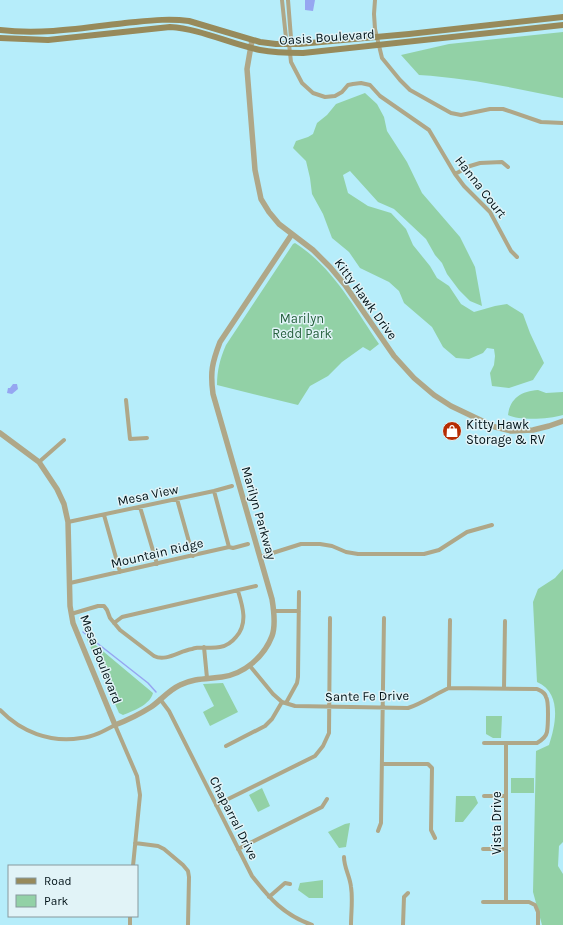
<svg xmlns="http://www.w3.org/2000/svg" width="563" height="925" font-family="Karla,sans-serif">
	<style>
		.green { fill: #92d1a6 }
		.water { fill: #96a6f1 }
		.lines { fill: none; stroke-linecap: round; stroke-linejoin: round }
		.stream { stroke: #96a6f1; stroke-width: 1.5 }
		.minor { stroke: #afa788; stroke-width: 4 }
		.tertiary { stroke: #afa788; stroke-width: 5.5 }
		.secondary { stroke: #978a5b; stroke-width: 6 }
		.labels { text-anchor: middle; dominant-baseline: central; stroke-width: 3; stroke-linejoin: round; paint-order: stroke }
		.street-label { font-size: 13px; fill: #001217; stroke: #e1f3f7 }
		.park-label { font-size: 13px; fill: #27613e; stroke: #e1f3f7 }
		.poi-label { font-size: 13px; fill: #001217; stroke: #e1f3f7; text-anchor: start }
	</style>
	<rect width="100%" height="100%" fill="#b6edfa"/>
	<!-- green -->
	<path class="green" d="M563 32V98C515 88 468 78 419 75L401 55 449 44Z
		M365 93 377 104 384 117 387 131 407 162 422 193 460 237 475 267 482 306 470 301 459 290 447 274 442 263 435 255 426 239 394 209 378 202 350 171 343 175 348 193 368 206 391 213 406 229 413 245 430 266 437 278 449 286 461 304 474 312 495 306 507 304 523 314 530 333 544 363 533 380 509 388 492 386 490 373 494 365 495 356 494 349 487 348 483 353 469 359 456 358 443 347 432 327 404 303 399 291 389 282 360 268 349 252 332 238 323 214 312 194 310 178 306 161 293 148 296 141 308 137 313 134 317 123 327 115 336 104Z
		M295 243C333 267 355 309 379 344L370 351 363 347 342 362 328 376 310 386 298 405 217 385C217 370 220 359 226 345L293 244Z
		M538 390 546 393 563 392V415C549 419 521 421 508 415 510 398 522 391 538 390Z
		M563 569V842L559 846 558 866 563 874V925H542L533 892 536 751 549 745C556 724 562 693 537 682L533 602 538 589 555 578Z
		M86 637 153 693C150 705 133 711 123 715L119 713Z
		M223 683 238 712 210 726 203 712 214 706 203 684Z
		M486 716H502L501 738H493L486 734Z
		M511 778H534V793H511Z
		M262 788 270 806 258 812 249 795Z
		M456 796H475L478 803 463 822H455Z
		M350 823 346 847 339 848 328 832 345 824Z
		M323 880V898H309L298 890 300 883Z"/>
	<!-- water -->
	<path class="water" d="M305 0H315L313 11 305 10Z
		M13 384H17L18 389 12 394 7 393 8 388H10Z"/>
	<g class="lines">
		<!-- stream -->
		<path class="stream" d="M83 632 148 683 156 692"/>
		<!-- minor -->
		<path class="minor" d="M282 0 286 38 289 44
			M288 0 291 38 289 44 291 62 302 83 313 93 325 97 335 96 342 92 348 85 353 84 361 83 370 85 380 96 429 130 455 174 464 186 490 212 511 251 517 257
			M375 0 374 14 375 29 382 58 400 80 410 90 451 113 461 115 490 109H503L541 122 563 123
			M455 174 470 166 480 163 502 162 508 167
			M126 400 130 439 147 438
			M39 462 64 440
			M214 491 229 547
			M177 499 193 556
			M140 507 157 564
			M104 515 120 572
			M68 522 214 491 232 486
			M260 557 301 544H320L332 546 346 552 358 554H424L439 550 467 532 492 525
			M70 583 229 547 233 548 248 544
			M274 611H299
			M71 614 98 606H104L107 610 110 618 120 630 154 656C166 662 179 651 192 649 201 646 211 649 220 647 226 646 232 642 236 637 248 624 243 607 238 591
			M114 623 122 617 256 586
			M204 647 207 678
			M250 666 273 694 282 702 295 706 408 708C423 703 435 694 449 688L537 689C541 691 545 692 546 697 549 701 548 726 547 732 546 737 542 740 537 743H484
			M449 688 450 620
			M504 688 505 621
			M160 699 169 711 252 876C270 899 284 915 312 925
			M286 703 297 683 298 677 299 592
			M0 710C21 732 50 743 81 738 93 737 104 731 115 725L137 776 140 795 133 866
			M226 746 265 726 272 719 282 702
			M382 764H428L432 768 431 830 435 838
			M484 796H506
			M216 805 315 756 323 746 329 733 330 618
			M378 831 381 823 384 618
			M135 843 158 846 164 849 183 865 188 871 189 877 188 925
			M238 849 322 807 327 799
			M483 849H506
			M344 857C344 868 350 876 351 887 353 899 351 913 351 925
			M269 897 285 883 290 884
			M483 902H529L535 905 538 912V925
			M506 902V743
			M130 925V916
			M403 925 404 897 408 893"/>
		<!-- tertiary -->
		<path class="tertiary" d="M252 40 247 69 255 170 261 199 269 212 279 224 313 250 330 267 345 285 394 356 414 378 434 395 451 406 495 427 511 431 533 430 549 426 563 421
			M0 433 39 462 57 489 64 504 68 522 70 606 73 623 115 725C128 720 140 714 151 707 161 700 169 690 180 685 194 678 207 679 222 677 244 674 264 657 272 636 276 625 274 611 272 599L213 394C210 372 212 363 220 342L292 234"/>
		<!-- secondary -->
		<path class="secondary" d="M0 30C42 35 83 28 125 23 147 21 167 18 189 21L260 42 276 44H299L409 34 563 17
			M0 38 48 40 170 27C201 29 230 44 260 50 275 53 289 53 303 53L563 25"/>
	</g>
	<!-- icons -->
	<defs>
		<g id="shop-disc" transform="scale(1)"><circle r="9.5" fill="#b62c03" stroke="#e1f3f7"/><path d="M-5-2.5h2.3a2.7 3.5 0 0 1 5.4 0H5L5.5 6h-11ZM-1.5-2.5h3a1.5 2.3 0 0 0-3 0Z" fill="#fff"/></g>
	</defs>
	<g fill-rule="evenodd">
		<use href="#shop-disc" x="452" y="431"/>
	</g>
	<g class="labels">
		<!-- street labels -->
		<g class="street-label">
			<text transform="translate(327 37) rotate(-4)">Oasis Boulevard</text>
			<text transform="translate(481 187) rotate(52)">Hanna Court</text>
			<text transform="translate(366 299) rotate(54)">Kitty Hawk Drive</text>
			<text transform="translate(148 495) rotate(-12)">Mesa View</text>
			<text transform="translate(259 513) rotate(74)">Marilyn Parkway</text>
			<text transform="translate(157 553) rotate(-13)">Mountain Ridge</text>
			<text transform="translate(101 659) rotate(69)">Mesa Boulevard</text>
			<text transform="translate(367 696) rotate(-1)">Sante Fe Drive</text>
			<text transform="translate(234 818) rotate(63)">Chaparral Drive</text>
			<text transform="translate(496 823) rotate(-90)">Vista Drive</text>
		</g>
		<!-- park labels -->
		<g class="park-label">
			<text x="302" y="318">Marilyn<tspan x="302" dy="15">Redd Park</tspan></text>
		</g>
		<!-- poi labels -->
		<g class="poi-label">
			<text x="466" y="424">Kitty Hawk<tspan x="466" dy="15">Storage &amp; RV</tspan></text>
		</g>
	</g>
	<!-- legend -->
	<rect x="8" y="865" width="130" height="52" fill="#e1f3f7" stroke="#87999d"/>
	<rect x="16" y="878" width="20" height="6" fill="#978a5b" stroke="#87999d"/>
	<text x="44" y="885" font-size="12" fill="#001217">Road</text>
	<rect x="16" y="895" width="20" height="12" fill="#92d1a6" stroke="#87999d"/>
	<text x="44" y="905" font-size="12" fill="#001217">Park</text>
</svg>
